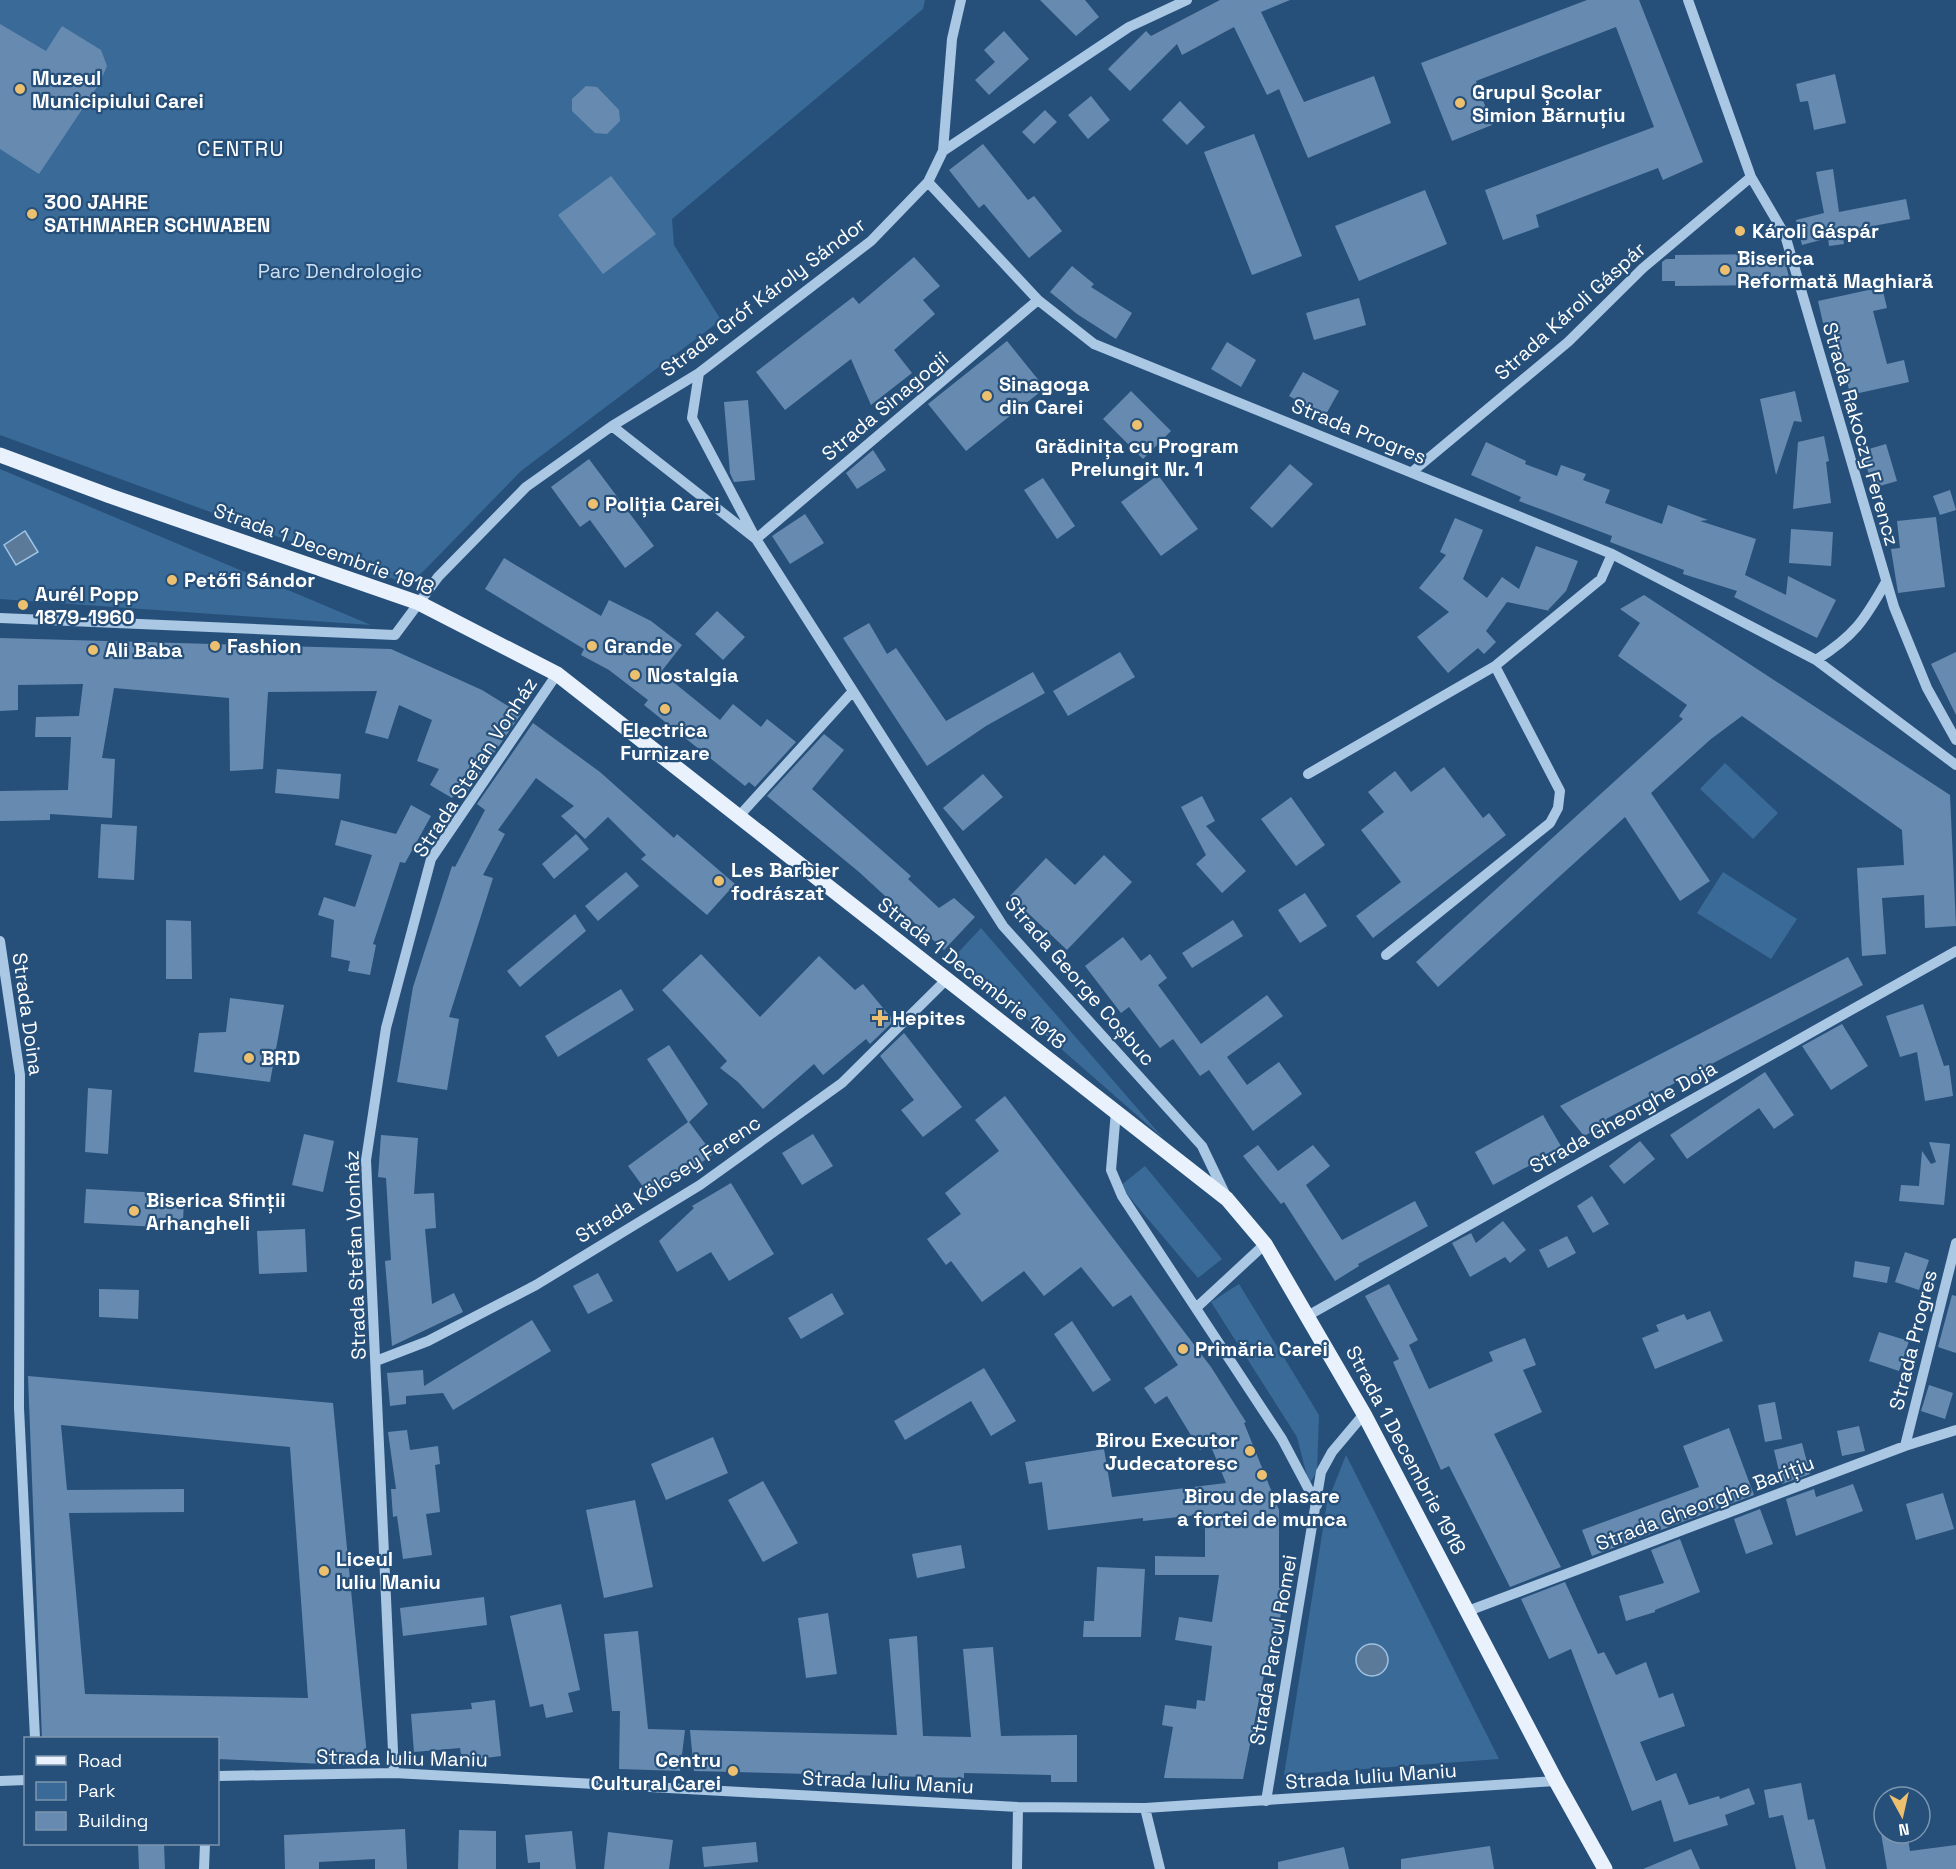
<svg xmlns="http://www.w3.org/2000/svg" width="1956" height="1869" font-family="'Space Grotesk',sans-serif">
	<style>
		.green { fill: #3a6a97 }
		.water { fill: #5b7998; stroke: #9ec3e4; stroke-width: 1.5 }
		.building { fill: #678bb0; fill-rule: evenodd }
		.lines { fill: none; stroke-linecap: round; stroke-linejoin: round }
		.minor { stroke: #aac7e4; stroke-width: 10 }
		.major { stroke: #e9f2fc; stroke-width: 15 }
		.poi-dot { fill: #ecc06f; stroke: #26507a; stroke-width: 2 }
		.labels { text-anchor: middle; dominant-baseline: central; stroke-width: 4.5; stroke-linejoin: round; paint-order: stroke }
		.poi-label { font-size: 20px; font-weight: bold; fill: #fff; stroke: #26507a; text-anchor: start }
		.park-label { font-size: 20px; fill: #cce0f3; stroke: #26507a }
		.street-label { font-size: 20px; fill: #fff; stroke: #26507a }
		.neighbourhood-label { font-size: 21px; letter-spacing: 1.5px; fill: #fff; stroke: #26507a }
	</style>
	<rect width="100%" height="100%" fill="#26507a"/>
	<!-- green -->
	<path class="green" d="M0 0H925L923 9 672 219 674 245 721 320 521 471 410 585 0 435Z
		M0 469 371 625 0 599Z
		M1725 763 1778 813 1753 839 1700 789Z
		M1723 872 1797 919 1771 959 1697 913Z
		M981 928 1163 1138 955 956Z
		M1145 1166 1222 1259 1198 1278 1120 1186Z
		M1239 1284 1319 1415 1317 1472 1309 1484 1297 1437 1211 1302Z
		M1346 1455 1499 1759 1284 1775 1327 1503Z"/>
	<!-- water -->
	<path class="water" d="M25 531 38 552 16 565 4 545Z
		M1356 1660a16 16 0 1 1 32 0a16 16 0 1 1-32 0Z"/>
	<!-- building -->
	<path class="building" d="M1040 0H1085L1099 17 1076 36Z
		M1220 0H1290L1261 12 1304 102 1374 76 1391 123 1308 158 1279 89 1267 95 1234 27 1182 55 1177 44 1130 91 1108 69 1146 31 1151 36Z
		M1587 0H1639L1703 162 1663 180 1658 168 1536 215 1539 227 1503 240 1485 190 1654 127 1616 27 1476 81 1492 125 1452 141 1421 63Z
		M0 24 46 51 62 26 101 50 107 66 99 84 39 174 0 149Z
		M1004 31 1029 59 989 95 975 80 995 62 984 50Z
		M1835 74 1846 123 1814 130 1808 101 1800 102 1796 84Z
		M586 86 597 87 619 110 620 121 607 134 595 133 572 111V99Z
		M1091 96 1110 120 1088 139 1068 115Z
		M1180 101 1205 127 1187 145 1162 120Z
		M1045 110 1057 122 1034 144 1022 132Z
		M1254 134 1302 256 1252 275 1204 152Z
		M983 144 1028 200 1034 196 1062 231 1029 258 984 204 979 208 949 170Z
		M1833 169 1839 212 1906 199 1910 219 1842 232 1844 244 1829 246 1828 238 1802 245 1796 220 1824 213 1816 172Z
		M611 176 656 234 603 274 558 215Z
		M1425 190 1447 244 1359 281 1335 226Z
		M1783 254 1789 277H1774V285L1675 286V281H1662V262L1666 259H1675V255Z
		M914 257 940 286 923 300 935 314 894 350 912 373 871 405 851 359 785 410 756 372 853 297 859 304Z
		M1072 266 1094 284 1091 287 1132 313 1116 339 1077 314 1050 292Z
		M1882 287 1887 308 1873 311 1887 364 1904 360 1909 382 1850 395 1844 365 1839 367 1828 322 1823 323 1818 301Z
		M1359 298 1366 325 1314 340 1306 313Z
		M1007 341 1045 388 966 451 928 404Z
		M1227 342 1256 360 1241 387 1211 369Z
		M1303 372 1339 391 1325 416 1289 396Z
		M1131 391 1171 431 1143 459 1103 419Z
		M1795 391 1802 422 1794 421 1776 475 1760 399Z
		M748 400 755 480 734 482 730 473 724 402Z
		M1824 436 1829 461 1826 462 1831 503 1793 509 1798 442Z
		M1486 442 1526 461 1525 464 1557 476 1561 465 1586 474 1583 480 1610 490 1605 503 1662 524 1668 505 1708 520 1700 521 1756 539 1745 575 1786 595 1788 576 1836 600 1817 638 1734 597 1737 591 1683 574 1684 570 1610 542 1612 536 1519 501 1521 497 1471 475Z
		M1886 444 1897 481 1873 488 1862 451Z
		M873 450 886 470 857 489 846 473Z
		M589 459 654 546 625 568 590 520 580 527 551 487Z
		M1290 464 1313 484 1272 528 1250 508Z
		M1158 475 1198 529 1161 556 1121 502Z
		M1043 478 1075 526 1057 539 1024 490Z
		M1950 490 1956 510 1940 515 1933 496Z
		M805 514 824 543 790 564 772 536Z
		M1936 517 1945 587 1898 593 1891 549 1900 548 1897 521Z
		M1455 518 1483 530 1463 579 1487 598 1502 577 1519 589 1536 546 1578 561 1566 591 1548 610 1550 611 1507 602 1486 631 1496 642 1484 654 1478 648 1448 673 1417 637 1449 612 1419 588 1446 555 1440 552Z
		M1791 529 1833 532 1831 566 1789 563Z
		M504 558 601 616 609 600 651 621 682 645 661 672 720 720 733 704 761 727 767 719 796 742 755 787 749 782 745 786 644 705 648 700 609 670 581 655 584 649 485 589Z
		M1644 595 1950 795 1956 926 1925 928 1924 895 1882 898 1886 954 1862 956 1857 868 1904 865 1902 830 1742 716 1711 739 1651 793 1710 881 1680 901 1625 817 1438 987 1416 962 1683 719 1679 716 1687 705 1618 656 1640 623 1620 609Z
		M717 611 745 637 723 660 695 634Z
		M869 623 887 654 896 648 946 721 1033 672 1045 693 986 726 927 766 843 638Z
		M0 638 391 649 482 690 521 714 465 795 458 790 452 798 430 785 439 769 417 761 432 720 399 705 388 739 365 733 377 691 268 692 263 769 230 771 229 698 114 688 102 758 115 759 112 818 50 814V820L0 821V791L68 790 71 737H35L36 717 79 716 83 684 18 685V710L0 711Z
		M1120 652 1135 677 1068 716 1053 691Z
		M1956 652V715L1931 664Z
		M533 723 600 772 674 838 677 834 735 884 707 915 641 859 646 855 608 817 585 839 561 816 574 806 536 778 498 830 505 834 483 875 493 878 449 1017 459 1019 447 1090 397 1082 413 987 452 866 455 867 485 810 477 804Z
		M824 734 844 750 812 789 911 876 908 879 939 908 954 898 975 917 944 950 859 872 767 796Z
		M1444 767 1483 818 1489 813 1506 835 1373 938 1356 916 1401 882 1361 830 1384 812 1368 792 1395 771 1411 792Z
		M277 769 341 774 339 799 275 793Z
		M983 774 1003 797 963 831 943 808Z
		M1202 796 1215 821 1206 826 1246 871 1222 893 1196 864 1206 855 1181 807Z
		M1291 797 1325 845 1296 866 1261 819Z
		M411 805 431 816 405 863 400 862 373 944 376 945 370 975 348 971 350 961 331 957 334 920 318 915 324 897 355 907 372 855 335 845 341 820 396 834Z
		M101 824 137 826 134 880 98 878Z
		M576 834 589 849 554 879 542 864Z
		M1104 855 1132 882 1067 950 1010 896 1046 858 1075 885Z
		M626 872 639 886 598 921 585 906Z
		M1305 893 1327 926 1300 943 1278 910Z
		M575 914 586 931 520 987 507 971Z
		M166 920 191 921 192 979H166Z
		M1233 920 1243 936 1192 968 1182 953Z
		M1123 937 1141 961 1150 954 1167 978 1158 985 1201 1044 1267 995 1283 1016 1227 1057 1247 1085 1279 1062 1302 1094 1253 1131 1209 1070 1200 1076 1173 1039 1160 1048 1129 1007 1121 1013 1085 966Z
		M701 954 760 1017 819 956 855 990 863 984 894 1021 870 1044 866 1039 823 1075 814 1064 763 1109 738 1082 720 1068 727 1061 662 990Z
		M1848 957 1863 985 1606 1119 1608 1123 1584 1136 1560 1106Z
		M621 989 634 1010 558 1057 545 1036Z
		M230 998 284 1005 270 1082 194 1072 199 1033 226 1032Z
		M1923 1004 1944 1066 1949 1065 1953 1096 1925 1101 1917 1052 1900 1057 1886 1016Z
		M1842 1024 1868 1066 1831 1090 1802 1046Z
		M904 1033 962 1107 923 1137 901 1110 914 1100 880 1056Z
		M669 1045 708 1104 689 1122 713 1154 652 1199 628 1166 688 1122 647 1059Z
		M1765 1072 1794 1115 1774 1129 1759 1108 1687 1159 1670 1135Z
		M88 1088 112 1090 108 1154 85 1152Z
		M1005 1096 1211 1367 1246 1422 1244 1423 1279 1510V1588L1285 1589 1274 1656 1268 1655 1243 1779 1164 1778 1173 1727 1162 1725 1165 1705 1196 1709 1197 1700 1205 1701 1212 1646 1175 1640 1179 1617 1212 1622 1219 1575H1155V1556L1205 1557V1514L1143 1521V1518L1048 1530 1042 1482 1029 1484 1025 1462 1104 1449 1112 1497 1226 1483 1210 1444 1200 1450 1167 1396 1155 1404 1144 1388 1178 1365 1131 1295 1113 1307 1081 1267 1044 1296 1024 1271 982 1302 951 1261 946 1265 927 1239 961 1214 945 1193 999 1151 975 1120Z
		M1543 1115 1562 1148 1493 1185 1475 1152Z
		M304 1134 334 1141 323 1192 292 1185Z
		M813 1134 833 1166 802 1185 782 1153Z
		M381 1135 418 1138 414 1194 434 1193 436 1228 425 1229 432 1304 454 1293 463 1312 392 1346 385 1261 391 1260 386 1178 378 1177Z
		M1640 1141 1655 1159 1624 1184 1609 1166Z
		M1929 1142 1950 1144 1944 1205 1899 1201 1901 1185 1919 1186 1922 1151 1931 1164 1936 1162Z
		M1258 1145 1278 1171 1313 1145 1330 1166 1306 1185 1342 1240 1415 1201 1428 1226 1358 1264 1359 1266 1335 1281 1284 1202 1281 1204 1243 1156Z
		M731 1183 774 1254 729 1281 711 1252 677 1272 659 1241 694 1208 692 1206Z
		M86 1189 160 1193V1202L184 1203 183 1220 159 1219 158 1227 84 1223Z
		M1592 1196 1609 1224 1593 1233 1577 1206Z
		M1503 1221 1526 1250 1510 1263 1505 1257 1470 1277 1452 1243 1471 1233 1476 1243Z
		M305 1229 307 1272 259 1274 257 1231Z
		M1567 1236 1576 1253 1548 1268 1539 1250Z
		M1905 1252 1929 1260 1919 1290 1895 1282Z
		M1855 1261 1890 1267 1887 1283 1853 1277Z
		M598 1273 613 1301 588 1314 573 1286Z
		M1389 1284 1418 1340 1409 1345 1429 1389 1493 1361 1489 1352 1525 1338 1536 1365 1523 1370 1542 1412 1494 1434 1561 1567 1510 1587 1449 1466 1441 1470 1393 1362 1399 1359 1365 1296Z
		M99 1289 139 1290 138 1319 99 1317Z
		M832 1293 844 1314 801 1339 788 1318Z
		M1952 1295 1956 1296V1353L1938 1347Z
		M1710 1311 1723 1341 1655 1369 1642 1338 1659 1331 1656 1325 1684 1314 1687 1320Z
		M532 1320 551 1351 453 1410 443 1393 406 1396V1404L390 1406 387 1373 423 1370 424 1386Z
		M1072 1321 1111 1380 1093 1392 1054 1334Z
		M1879 1332 1909 1341 1899 1371 1869 1361Z
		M984 1368 1016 1421 991 1436 971 1401 905 1440 894 1421Z
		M28 1376 333 1403 368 1766 218 1759V1738H42ZM61 1425 290 1447 308 1698 85 1694 69 1513 184 1512V1489L67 1490Z
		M1929 1385 1953 1393 1945 1419 1921 1411Z
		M1775 1402 1782 1439 1765 1442 1758 1405Z
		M1859 1426 1865 1451 1842 1456 1837 1431Z
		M1729 1428 1754 1495 1592 1556 1582 1530 1699 1487 1683 1446Z
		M407 1430 410 1450 438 1446 440 1464 435 1465 440 1512 426 1514 432 1555 403 1559 397 1516 393 1517 391 1489H396L388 1432Z
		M713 1437 728 1473 666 1500 651 1464Z
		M1802 1443 1810 1474 1782 1484 1774 1450Z
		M763 1481 798 1543 763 1562 728 1500Z
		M1853 1484 1863 1511 1796 1536 1786 1499 1814 1489 1816 1497Z
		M1943 1493 1954 1529 1916 1540 1906 1504Z
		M635 1500 653 1587 604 1598 586 1510Z
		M1760 1509 1773 1544 1746 1554 1734 1519Z
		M1680 1539 1700 1592 1655 1610V1612L1626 1621 1619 1596 1664 1583 1651 1550Z
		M961 1545 965 1568 917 1578 912 1554Z
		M1097 1567 1145 1569 1141 1637H1083L1084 1621H1094Z
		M1565 1582 1598 1654 1604 1652 1616 1675 1646 1662 1659 1698 1673 1693 1685 1726 1640 1742 1656 1781 1676 1773 1689 1805 1719 1796 1720 1799 1749 1788 1755 1804 1725 1815 1728 1825 1674 1842 1661 1800 1632 1811 1571 1649 1549 1659 1521 1599Z
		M484 1597 487 1625 403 1636 400 1608Z
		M561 1604 580 1690 568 1693 573 1712 546 1718 543 1704 530 1707 510 1616Z
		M828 1613 837 1674 806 1678 798 1618Z
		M638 1631 648 1729 685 1730 680 1771 619 1769 620 1711H612L604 1634Z
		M917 1636 923 1736 971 1737 963 1649 993 1647 1001 1736 1077 1735V1782H1051V1775L964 1773V1778L694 1771 690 1730 897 1735 889 1639Z
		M495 1700 501 1756 462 1761 460 1748 414 1752 411 1714 472 1709 471 1703Z
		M1801 1783 1808 1820 1814 1819 1826 1869H1796L1783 1815 1769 1818 1764 1790Z
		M405 1829 407 1869H375V1859L319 1862V1869H285L284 1835Z
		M459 1830 496 1831V1869H458Z
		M572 1831 576 1869H540V1862L528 1863 525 1835Z
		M608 1832 673 1840 669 1869H604Z
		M1881 1833H1907L1910 1851 1956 1845V1869H1887Z
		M756 1842 758 1862 704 1867 702 1847Z
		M138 1844H164L165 1869H139Z
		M1490 1846 1494 1869H1401V1859Z
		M1344 1847 1349 1869H1278V1862Z
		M1691 1849 1700 1869H1643Z"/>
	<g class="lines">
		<!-- minor -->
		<path class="minor" d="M1688 0 1751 177 1785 235 1894 607 1927 688 1956 740
			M943 151 1129 27 1187 0
			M928 182 1038 300 1094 344 1612 554 1816 660 1956 765
			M699 373 692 418 756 539 1038 300
			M612 426 756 539 1003 926 1202 1146 1226 1196
			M1412 472 1568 342 1643 268 1751 177
			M0 618 395 635 438 577 526 487 612 426 699 373 871 241 928 182 943 151 952 39 961 0
			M1816 660C1854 636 1864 621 1886 582
			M1308 774 1495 666 1601 579 1612 554
			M740 815 853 691
			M0 941 20 1075 19 1408 35 1738
			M1386 955 1550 823 1558 808 1560 791 1495 666
			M1116 1111 1111 1170 1122 1196 1282 1439 1317 1505
			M1196 1308 1265 1244
			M1309 1315 1956 951
			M376 1361 428 1341 536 1285 700 1185 842 1083 946 980
			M1905 1446 1956 1243
			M1468 1611 1905 1446 1956 1430
			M394 1773 366 1160 386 1028 431 859 557 674
			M218 1776 394 1773 1018 1807 1145 1808 1556 1781
			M0 1781 26 1780
			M1266 1801 1321 1472 1332 1452 1364 1414
			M1145 1808 1160 1869
			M204 1869 205 1844
			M1017 1869 1018 1807"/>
		<!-- major -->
		<path class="major" d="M0 455 110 496 419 603 557 674 1227 1199 1265 1244 1364 1414 1556 1781 1605 1869"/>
	</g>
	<!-- markers -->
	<g class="poi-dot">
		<circle cx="20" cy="89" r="6"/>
		<circle cx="1460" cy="103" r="6"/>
		<circle cx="32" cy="214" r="6"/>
		<circle cx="1740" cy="231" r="6"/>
		<circle cx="1725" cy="270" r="6"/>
		<circle cx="987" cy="396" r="6"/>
		<circle cx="1137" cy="425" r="6"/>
		<circle cx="593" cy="504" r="6"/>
		<circle cx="172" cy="580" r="6"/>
		<circle cx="23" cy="605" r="6"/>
		<circle cx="215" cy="646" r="6"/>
		<circle cx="592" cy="646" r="6"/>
		<circle cx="93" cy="650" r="6"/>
		<circle cx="635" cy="675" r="6"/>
		<circle cx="665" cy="709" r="6"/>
		<circle cx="719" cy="881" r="6"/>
		<path d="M877 1009h6v6h6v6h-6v6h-6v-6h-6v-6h6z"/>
		<circle cx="249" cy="1058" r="6"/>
		<circle cx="134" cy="1211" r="6"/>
		<circle cx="1183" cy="1349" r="6"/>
		<circle cx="1250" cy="1451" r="6"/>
		<circle cx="1262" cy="1475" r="6"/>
		<circle cx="324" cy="1571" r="6"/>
		<circle cx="733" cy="1771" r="6"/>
	</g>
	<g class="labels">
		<!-- poi labels -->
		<g class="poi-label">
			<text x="32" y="78">Muzeul<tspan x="32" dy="23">Municipiului Carei</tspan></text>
			<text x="1472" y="92">Grupul Școlar<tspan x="1472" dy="23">Simion Bărnuțiu</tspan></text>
			<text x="44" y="202">300 JAHRE<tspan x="44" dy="23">SATHMARER SCHWABEN</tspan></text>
			<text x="1752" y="231">Károli Gáspár</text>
			<text x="1737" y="258">Biserica<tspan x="1737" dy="23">Reformată Maghiară</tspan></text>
			<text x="999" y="384">Sinagoga<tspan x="999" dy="23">din Carei</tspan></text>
			<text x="1137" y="446" text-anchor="middle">Grădinița cu Program<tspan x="1137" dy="23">Prelungit Nr. 1</tspan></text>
			<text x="605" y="504">Poliția Carei</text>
			<text x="184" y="580">Petőfi Sándor</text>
			<text x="35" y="594">Aurél Popp<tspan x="35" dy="23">1879-1960</tspan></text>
			<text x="227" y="646">Fashion</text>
			<text x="604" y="646">Grande</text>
			<text x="105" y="650">Ali Baba</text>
			<text x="647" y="675">Nostalgia</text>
			<text x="665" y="730" text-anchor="middle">Electrica<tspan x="665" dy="23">Furnizare</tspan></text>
			<text x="731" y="870">Les Barbier<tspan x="731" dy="23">fodrászat</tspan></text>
			<text x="892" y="1018">Hepites</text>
			<text x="261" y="1058">BRD</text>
			<text x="146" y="1200">Biserica Sfinții<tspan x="146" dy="23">Arhangheli</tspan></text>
			<text x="1195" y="1349">Primăria Carei</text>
			<text x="1238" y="1440" text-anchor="end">Birou Executor<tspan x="1238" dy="23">Judecatoresc</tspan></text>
			<text x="1262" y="1496" text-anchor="middle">Birou de plasare<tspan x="1262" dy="23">a fortei de munca</tspan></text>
			<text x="336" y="1559">Liceul<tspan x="336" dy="23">Iuliu Maniu</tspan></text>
			<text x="721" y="1760" text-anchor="end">Centru<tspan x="721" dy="23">Cultural Carei</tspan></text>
		</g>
		<!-- park labels -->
		<g class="park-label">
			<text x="340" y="271">Parc Dendrologic</text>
		</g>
		<!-- street labels -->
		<g class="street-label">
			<text transform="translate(763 297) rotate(-37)">Strada Gróf Károly Sándor</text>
			<text transform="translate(1570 311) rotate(-42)">Strada Károli Gáspár</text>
			<text transform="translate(885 406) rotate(-40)">Strada Sinagogii</text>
			<text transform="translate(1359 431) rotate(22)">Strada Progres</text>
			<text transform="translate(1861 434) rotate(74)">Strada Rakoczy Ferencz</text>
			<text transform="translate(324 549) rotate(20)">Strada 1 Decembrie 1918</text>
			<text transform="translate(475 767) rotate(-57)">Strada Stefan Vonház</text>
			<text transform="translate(972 973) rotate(38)">Strada 1 Decembrie 1918</text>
			<text transform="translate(1080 981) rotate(49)">Strada George Coșbuc</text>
			<text transform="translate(28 1014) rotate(82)">Strada Doina</text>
			<text transform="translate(1623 1117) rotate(-29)">Strada Gheorghe Doja</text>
			<text transform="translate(668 1179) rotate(-33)">Strada Kölcsey Ferenc</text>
			<text transform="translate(355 1255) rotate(-92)">Strada Stefan Vonház</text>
			<text transform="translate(1913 1340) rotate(-76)">Strada Progres</text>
			<text transform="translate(1406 1450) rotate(62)">Strada 1 Decembrie 1918</text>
			<text transform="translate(1705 1503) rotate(-21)">Strada Gheorghe Barițiu</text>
			<text transform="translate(1273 1650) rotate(-80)">Strada Parcul Romei</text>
			<text transform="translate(402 1758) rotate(1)">Strada Iuliu Maniu</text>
			<text transform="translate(1371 1776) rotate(-4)">Strada Iuliu Maniu</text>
			<text transform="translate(888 1782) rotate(3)">Strada Iuliu Maniu</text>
		</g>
		<!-- neighbourhood labels -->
		<g class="neighbourhood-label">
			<text x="241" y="148">CENTRU</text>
		</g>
	</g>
	<!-- legend -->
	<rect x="24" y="1737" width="195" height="108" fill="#26507a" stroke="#7d96af" stroke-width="1.5"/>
	<rect x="36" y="1756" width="30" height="9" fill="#e9f2fc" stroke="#7d96af" stroke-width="1.5"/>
	<text x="78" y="1767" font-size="18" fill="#ffffff">Road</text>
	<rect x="36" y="1782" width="30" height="18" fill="#3a6a97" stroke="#7d96af" stroke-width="1.5"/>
	<text x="78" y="1797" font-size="18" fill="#ffffff">Park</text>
	<rect x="36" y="1812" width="30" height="18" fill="#678bb0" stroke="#7d96af" stroke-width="1.5"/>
	<text x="78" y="1827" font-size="18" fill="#ffffff">Building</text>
	<!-- north arrow -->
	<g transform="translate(1902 1815) rotate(172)"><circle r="28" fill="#26507a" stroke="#7d96af" stroke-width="1.5"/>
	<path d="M0-4.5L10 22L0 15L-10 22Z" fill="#ecc06f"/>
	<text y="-9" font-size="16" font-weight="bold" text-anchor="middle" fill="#ffffff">N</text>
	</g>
</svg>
